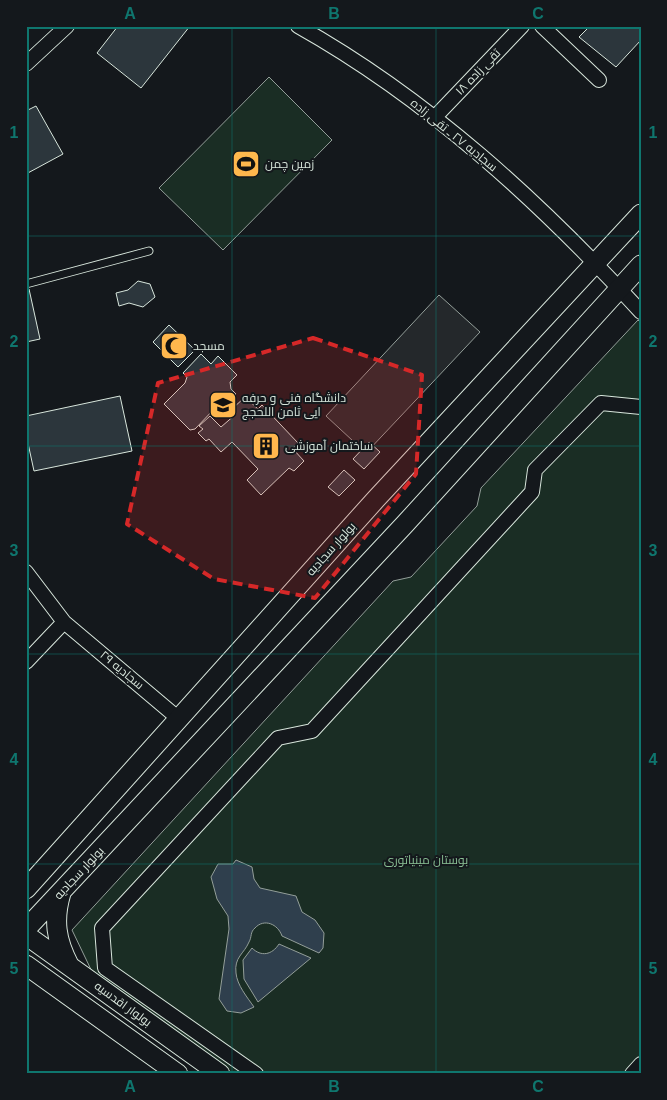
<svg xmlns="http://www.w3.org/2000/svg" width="667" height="1100" font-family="Helvetica,Cairo,sans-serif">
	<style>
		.green { fill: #1a2d24; stroke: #939e99 }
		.parking { fill: #24282b; stroke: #939e99 }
		.water { fill: #2f3f4d; stroke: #939e99 }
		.building { fill: #2c363c; stroke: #d8e6dc }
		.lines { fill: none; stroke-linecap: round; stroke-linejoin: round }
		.lane-casing { stroke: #d8e6dc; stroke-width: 9 }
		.street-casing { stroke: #d8e6dc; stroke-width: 16 }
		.secondary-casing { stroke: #d8e6dc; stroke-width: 21 }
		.lane { stroke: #14181c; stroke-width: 7 }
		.street { stroke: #14181c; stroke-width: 14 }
		.secondary { stroke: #14181c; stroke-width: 19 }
		.marked { fill: #d62828; fill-opacity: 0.2; stroke: #d62828; stroke-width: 4; stroke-dasharray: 10 6; stroke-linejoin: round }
		.grid { fill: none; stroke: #0f766e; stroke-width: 1; stroke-opacity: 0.55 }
		.labels { text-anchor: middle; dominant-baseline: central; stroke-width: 4; stroke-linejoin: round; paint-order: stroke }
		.street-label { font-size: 12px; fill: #d8e6dc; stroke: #14181c }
		.poi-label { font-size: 12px; fill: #d8e6dc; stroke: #14181c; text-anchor: start }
		.park-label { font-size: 12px; fill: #8ac095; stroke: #14181c }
		.neatline { fill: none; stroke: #0f766e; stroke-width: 2 }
		.grid-label { font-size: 16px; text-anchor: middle; font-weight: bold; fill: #0f766e }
	</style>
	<rect width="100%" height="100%" fill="#14181c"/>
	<!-- green -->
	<path class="green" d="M269 77 332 140 223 250 159 188Z
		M638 320 641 323V1074H229L96 980 72 930 393 581 411 577 477 506 481 488Z"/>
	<!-- parking -->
	<path class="parking" d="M439 295 480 332 366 453 326 416Z"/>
	<!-- water -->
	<path class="water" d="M236 860 252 867 254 879 260 888 296 896 302 912 315 920 324 933 323 948 319 953 282 936C278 924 264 918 255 928 250 932 252 937 249 942 244 954 234 957 236 973 237 985 247 997 254 1007L241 1013 227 1011 219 999 229 929 228 916 217 899 211 877 218 864H233Z
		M279 944 311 958 258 1002 244 979 243 960 252 948C261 957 272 955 279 944Z"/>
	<!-- building -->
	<path class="building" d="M118 26H190L141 88 97 53Z
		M590 26H641V40L616 67 579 37Z
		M36 106 63 154 26 174V111Z
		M138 281 150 284 155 297 143 307 129 303 119 306 116 293 128 290Z
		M29 289 40 339 26 342V290Z
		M169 325 195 350 178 367 153 342Z
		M201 354 211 364 218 356 237 375 230 382 231 389 236 394 222 408 218 405 195 429 190 430 164 404 185 383 187 377 183 373Z
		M120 396 132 451 34 471 26 434V416Z
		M245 397 258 409 262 405 298 443 293 449 304 461 294 471 289 468 261 495 247 480 258 469 232 442 221 452 209 439 206 441 198 433 203 429 199 426 210 416 221 427 236 414 232 409Z
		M369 442 380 452 364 469 353 459Z
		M344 470 355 480 339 496 328 487Z"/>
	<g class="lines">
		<!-- lane casing -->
		<g class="lane-casing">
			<path id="lane" d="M26 284 149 251"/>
		</g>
		<!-- street casing -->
		<g class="street-casing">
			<path id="street" d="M298 26C428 99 540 202 641 312
				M542 26 599 80
				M26 64 67 26
				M435 117 522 26
				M26 572 64 622 179 719
				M26 662 64 622
				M256 1074 105 968 102 928 278 738 312 731 532 492 535 470 601 403 641 407
				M632 1074 641 1064"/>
		</g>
		<!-- secondary casing -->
		<g class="secondary-casing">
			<path id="secondary" d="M26 889 376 499 641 214
				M61 893C53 920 56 940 69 965
				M26 929 405 524 641 265
				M26 935 220 1074
				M26 965 178 1074"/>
		</g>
		<!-- lane -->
		<use href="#lane" class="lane"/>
		<!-- street -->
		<use href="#street" class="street"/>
		<!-- secondary -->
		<use href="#secondary" class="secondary"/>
	</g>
	<!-- marked area -->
	<path class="marked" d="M313 338 422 375 416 474 315 598 214 579 127 524 158 383Z"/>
	<!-- grid -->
	<path class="grid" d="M232 26V1074M436 26V1074M26 236H641M26 446H641M26 654H641M26 864H641"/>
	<!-- icons -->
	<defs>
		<g id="stadium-square" transform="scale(1.4375)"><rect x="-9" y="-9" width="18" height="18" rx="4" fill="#ffb74d" stroke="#14181c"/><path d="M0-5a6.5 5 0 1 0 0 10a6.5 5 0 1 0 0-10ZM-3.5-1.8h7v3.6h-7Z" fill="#111"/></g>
		<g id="mosque-square" transform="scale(1.4375)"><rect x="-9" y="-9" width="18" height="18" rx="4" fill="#ffb74d" stroke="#14181c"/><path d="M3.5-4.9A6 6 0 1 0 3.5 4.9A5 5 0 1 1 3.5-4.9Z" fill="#111"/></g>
		<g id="university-square" transform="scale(1.4375)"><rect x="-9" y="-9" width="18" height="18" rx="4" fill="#ffb74d" stroke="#14181c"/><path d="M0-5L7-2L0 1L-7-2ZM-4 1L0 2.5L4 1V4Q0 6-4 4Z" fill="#111"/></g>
		<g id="building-square" transform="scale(1.4375)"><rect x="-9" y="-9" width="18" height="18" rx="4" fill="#ffb74d" stroke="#14181c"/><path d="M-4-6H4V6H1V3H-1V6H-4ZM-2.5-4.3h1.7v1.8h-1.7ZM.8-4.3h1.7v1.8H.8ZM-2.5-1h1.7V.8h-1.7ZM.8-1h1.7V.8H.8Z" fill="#111"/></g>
	</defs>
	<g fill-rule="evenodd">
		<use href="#stadium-square" x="246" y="164"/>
		<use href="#mosque-square" x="174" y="346"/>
		<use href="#university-square" x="223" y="405"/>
		<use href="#building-square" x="266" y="446"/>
	</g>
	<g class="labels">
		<!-- street labels -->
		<g class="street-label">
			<text transform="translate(478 72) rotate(-46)">تقی زاده ۱۸</text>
			<text transform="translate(454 135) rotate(39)">سجادیه ۲۷ ـ تقی زاده</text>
			<text transform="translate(331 549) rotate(-48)">بولوار سجادیه</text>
			<text transform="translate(122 670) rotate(40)">سجادیه ۲۹</text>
			<text transform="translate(79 873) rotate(-47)">بولوار سجادیه</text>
			<text transform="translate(123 1004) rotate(36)">بولوار اقدسیه</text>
		</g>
		<!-- poi labels -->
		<g class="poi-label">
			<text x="265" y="164">زمین چمن</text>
			<text x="193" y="346">مسجد</text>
			<text x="242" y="398">دانشگاه فنی و حرفه<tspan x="242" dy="14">ایی ثامن اللحجج</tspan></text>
			<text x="285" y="446">ساختمان آموزشی</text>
		</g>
		<!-- park labels -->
		<g class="park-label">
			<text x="426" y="860">بوستان مینیاتوری</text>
		</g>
	</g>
	<!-- border -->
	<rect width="667" height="1100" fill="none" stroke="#14181c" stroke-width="55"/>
	<rect x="28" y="28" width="612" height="1044" class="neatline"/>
	<g class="grid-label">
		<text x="130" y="19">A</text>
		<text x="334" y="19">B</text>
		<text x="538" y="19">C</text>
		<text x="14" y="138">1</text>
		<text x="653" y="138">1</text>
		<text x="14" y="347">2</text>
		<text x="653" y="347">2</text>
		<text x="14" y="556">3</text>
		<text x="653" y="556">3</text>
		<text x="14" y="765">4</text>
		<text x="653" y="765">4</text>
		<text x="14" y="974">5</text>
		<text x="653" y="974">5</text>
		<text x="130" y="1092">A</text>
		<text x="334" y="1092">B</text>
		<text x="538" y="1092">C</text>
	</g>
</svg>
